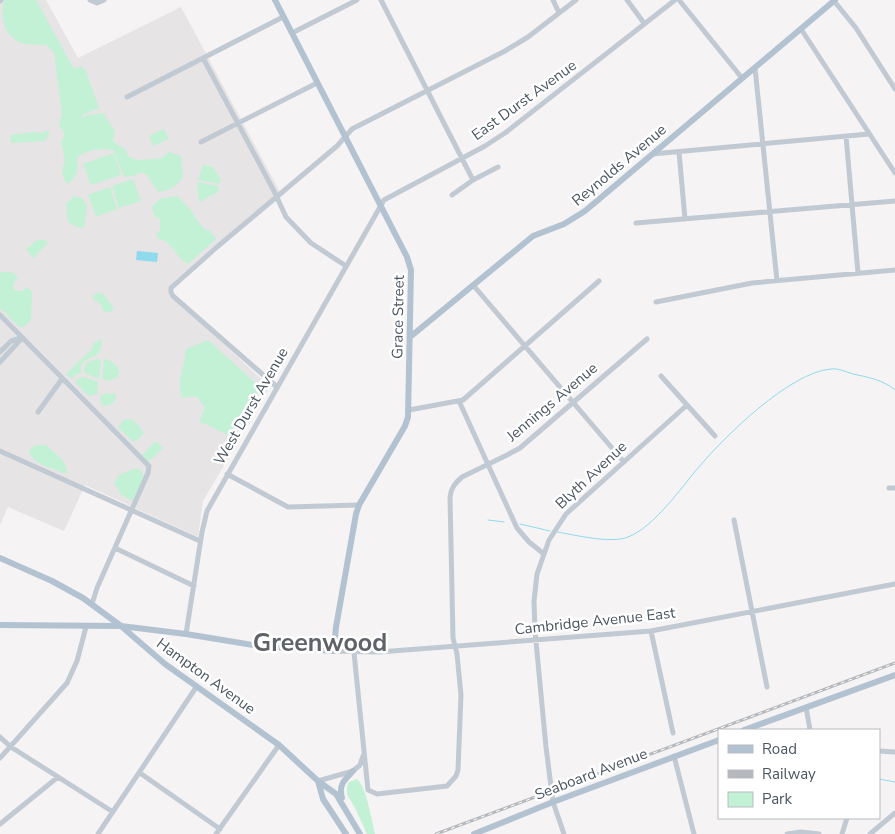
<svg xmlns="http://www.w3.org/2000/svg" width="895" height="834" font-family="'Nunito Sans',sans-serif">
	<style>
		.education { fill: #e6e4e5 }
		.green { fill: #c3f1d5 }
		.water { fill: #90daee }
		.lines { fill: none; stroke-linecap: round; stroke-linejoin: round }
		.stream { stroke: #90daee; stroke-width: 1 }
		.minor { stroke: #c1cad2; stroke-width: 5 }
		.major { stroke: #b3c2d1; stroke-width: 6 }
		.rail-casing { stroke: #b5b8bd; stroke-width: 3 }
		.rail { stroke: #fff; stroke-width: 1; stroke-dasharray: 4; stroke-linecap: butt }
		.labels { text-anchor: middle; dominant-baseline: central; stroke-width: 5; stroke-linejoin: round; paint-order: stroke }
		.street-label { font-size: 15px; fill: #4a5661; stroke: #fff }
		.town-label { font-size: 25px; font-weight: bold; fill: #5f6368; stroke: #fff }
	</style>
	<rect width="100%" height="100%" fill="#f5f3f3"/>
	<!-- education -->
	<path class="education" d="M0 0H46L78 58 181 7 280 192 171 286V295L270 387 203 501 198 537 85 485 64 531 8 507 0 525Z"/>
	<!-- green -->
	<path class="green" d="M4 0H36L74 69 81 66 86 71 99 108 82 115V118L89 115 103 113 115 131 113 141 126 150 128 156 136 160 155 159 162 158 169 152 181 156 183 178C176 186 169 191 158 192L147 175 142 172 133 176 124 177 114 151C102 147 87 150 77 157 78 170 79 177 67 184 62 176 61 169 65 162L61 141 65 135 59 125 62 113 54 53 46 45C38 44 26 46 19 42 3 34 0 16 4 0Z
		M164 129 169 139 153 146 149 136Z
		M48 130 49 134 45 141 11 143 10 135 34 132 41 133Z
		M114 153 121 175 91 185 83 164Z
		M205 165 213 167 221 179 219 184 198 180 203 166Z
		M133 179 141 201 119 208 112 186Z
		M197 182 218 186 219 191 200 202 198 197Z
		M110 187 117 209 96 217 88 195Z
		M74 196 82 198 87 205 84 227 79 228 68 222 66 204Z
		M177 196 189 208 203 228 210 231 216 239 188 264C175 258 174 242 159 239L156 234 160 230V220L154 215 152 207 159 199Z
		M37 240H45L48 243 33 258 26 249Z
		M0 272H12L18 278 14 282 13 288 16 291H22L27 287 32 292 31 320 23 327H19L0 308Z
		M97 293H102L114 307 110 313 103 311 101 305 92 297Z
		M102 339C101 344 102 348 99 352 93 361 78 357 81 373L75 375 72 379 66 374 91 350 94 343Z
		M208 340 261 388 233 438 208 425 199 422 205 407 196 396 182 398C176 382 185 366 186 349Z
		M97 359 101 360 99 379 85 373C82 364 89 361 97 359Z
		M104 359C112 360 118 365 119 373L116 378 108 381 102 379Z
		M84 377 98 382 97 394 89 396 75 382 78 379Z
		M106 393 110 394 115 393 116 399 112 404 104 406 101 403 100 396Z
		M132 419 139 426 144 433 139 439 133 442 118 427 124 420Z
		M156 441 163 448 148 462 142 455Z
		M36 445H46C54 453 67 460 67 472L63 473C51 467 32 465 29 450Z
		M136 468 141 471 144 477 133 501 121 495 114 483 119 475Z
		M357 779C366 786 372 821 375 834H367L355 808 347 794V787L349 782Z"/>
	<!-- water -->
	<path class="water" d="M137 251 158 253 157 262 136 260Z"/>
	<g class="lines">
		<!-- stream -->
		<path class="stream" d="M488 520 504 522
			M520 524 550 531
			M557 532C576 535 610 544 628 537 654 527 681 488 698 468 724 437 790 372 831 369 838 368 846 372 853 374 867 377 884 380 895 390
			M879 779 895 782"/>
		<!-- minor -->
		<path class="minor" d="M90 0 97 3 104 0
			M381 0 473 180
			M553 0 559 13
			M627 0 644 23
			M679 0 742 78
			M0 1 1 0
			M834 1 856 28 895 89
			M801 29 895 173
			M292 33 357 0
			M203 58 274 191 286 217 311 243 346 266
			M755 68 777 281
			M127 97 283 17
			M846 136 858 273
			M201 142 317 83
			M679 152 685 219
			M652 154 869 134
			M452 195 473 180 498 167
			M636 223 895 201
			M473 285 624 462
			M656 302 752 283 895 270
			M0 315 149 466 148 473 97 588 92 604
			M0 352 11 341 21 338
			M0 362 22 338
			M661 376 715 436
			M277 387 173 296 171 292V288L217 247 337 146 352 129 505 51 528 37 576 0
			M459 401 517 528 529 542 544 554
			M409 410 463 400 599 281
			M38 412 62 379
			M0 451 200 541
			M227 474 288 507 359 505
			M889 488H895
			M734 520 767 687
			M115 548 194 586
			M651 631 673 733
			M186 634 202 532 207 511 384 200 485 146 505 133 675 0
			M334 651 379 652 651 631 895 584
			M354 653 368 790 377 794 447 786 456 776 458 770 461 695 457 654 453 638 450 497C451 488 455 483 462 477L507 455 520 448 647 339
			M806 707 810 730
			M0 737 11 747 113 812
			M879 751 895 752
			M674 756 694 834
			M0 758 67 683 77 661 86 627
			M140 773 220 829
			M318 781 353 771 360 765 363 756
			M0 824 58 777
			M98 834 197 686
			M216 834 279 745
			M564 834 553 802 546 747 535 631 534 601 537 574 549 540 566 514 687 405
			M787 834 801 832 819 834
			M842 834 847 818
			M870 834 895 813"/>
		<!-- major -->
		<path class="major" d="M410 337 533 236 564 224 585 211 835 0
			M0 558 52 581 83 598 121 626 165 664 279 745 318 781 336 794 360 834
			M0 625 121 626 186 634 259 646 334 651 336 627 356 514 359 505 405 426 408 417 411 270 407 257 275 0
			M744 730 895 675
			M318 781 323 799 346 834
			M342 798C338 785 345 779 353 771
			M474 834 553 802 719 740"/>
		<!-- rail casing -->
		<g class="rail-casing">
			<path id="rail" d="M436 834 895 663"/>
		</g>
		<!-- rail -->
		<use href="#rail" class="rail"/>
	</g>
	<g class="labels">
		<!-- street labels -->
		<g class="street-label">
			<text transform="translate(524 100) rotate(-36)">East Durst Avenue</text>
			<text transform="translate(619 165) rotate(-40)">Reynolds Avenue</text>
			<text transform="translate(398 317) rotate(-89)">Grace Street</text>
			<text transform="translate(552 402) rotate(-40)">Jennings Avenue</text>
			<text transform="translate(251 406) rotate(-60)">West Durst Avenue</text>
			<text transform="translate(591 475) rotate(-43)">Blyth Avenue</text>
			<text transform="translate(595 621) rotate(-6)">Cambridge Avenue East</text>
			<text transform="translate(206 676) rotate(36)">Hampton Avenue</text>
			<text transform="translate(591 774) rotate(-21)">Seaboard Avenue</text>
		</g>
		<!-- town labels -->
		<g class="town-label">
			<text x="320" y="643">Greenwood</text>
		</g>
	</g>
	<!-- legend -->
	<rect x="718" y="729" width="162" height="90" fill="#ffffff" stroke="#b7bbc0"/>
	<rect x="728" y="745" width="25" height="8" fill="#b3c2d1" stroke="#b7bbc0"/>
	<text x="762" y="754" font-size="15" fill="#4a5661">Road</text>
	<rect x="728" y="770" width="25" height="8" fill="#b5b8bd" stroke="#b7bbc0"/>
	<text x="762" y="779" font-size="15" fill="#4a5661">Railway</text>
	<rect x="728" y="792" width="25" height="15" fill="#c3f1d5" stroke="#b7bbc0"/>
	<text x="762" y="804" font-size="15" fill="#4a5661">Park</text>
</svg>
